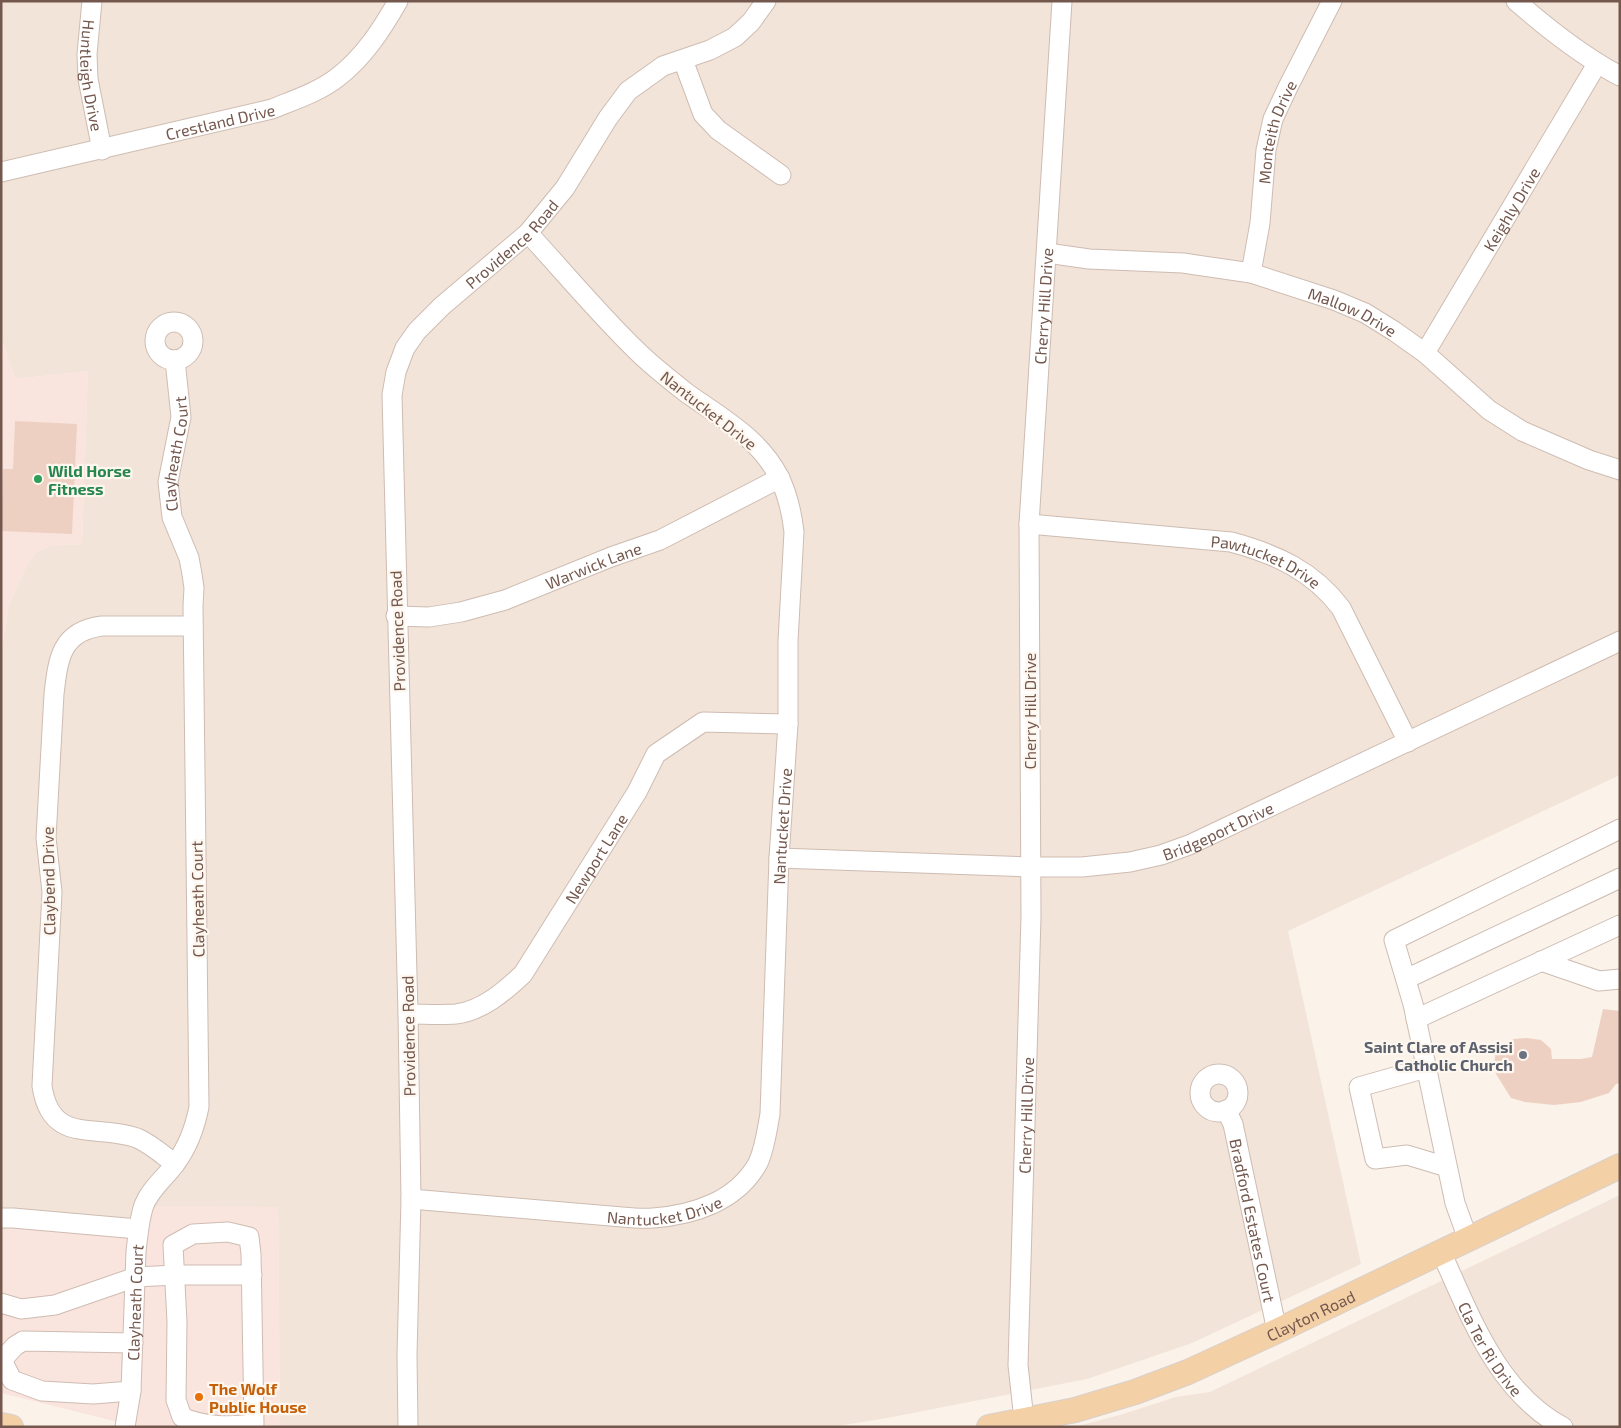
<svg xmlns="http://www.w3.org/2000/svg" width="1621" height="1428" font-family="'Exo 2',sans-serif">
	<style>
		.residential { fill: #f2e4d8 }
		.commercial { fill: #fae4de }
		.building { fill: #eed0c3 }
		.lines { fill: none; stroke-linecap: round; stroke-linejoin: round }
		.minor-casing { stroke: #cebcb2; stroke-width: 21 }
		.major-casing { stroke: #d8d0cd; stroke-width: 26 }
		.minor { stroke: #fff; stroke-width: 19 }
		.major { stroke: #f4d0a7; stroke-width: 24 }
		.leisure-dot { fill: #2e9e5b; stroke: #fef7ef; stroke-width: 2 }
		.worship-dot { fill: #6b7280; stroke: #fef7ef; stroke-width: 2 }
		.food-dot { fill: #e8710a; stroke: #fef7ef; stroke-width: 2 }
		.labels { text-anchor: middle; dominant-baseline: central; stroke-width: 4.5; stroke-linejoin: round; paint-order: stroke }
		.street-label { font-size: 16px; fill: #74584e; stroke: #fef7ef }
		.leisure-label { font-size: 16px; font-weight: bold; fill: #27864d; stroke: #fef7ef; text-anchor: start }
		.worship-label { font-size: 16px; font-weight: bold; fill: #5b616d; stroke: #fef7ef; text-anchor: end }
		.food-label { font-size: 16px; font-weight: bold; fill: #c56008; stroke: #fef7ef; text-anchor: start }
	</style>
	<rect width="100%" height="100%" fill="#fbf2e9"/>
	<!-- residential -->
	<path class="residential" d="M1 1H1620V775L1288 931 1361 1264 1192 1343 1087 1379 887 1418 831 1427H280L278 1207 118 1236 26 1228 1 1230V654L9 605 27 565 37 551 51 546 82 544 88 371 15 379 1 337Z
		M1620 1195V1427H1074L1120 1415 1176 1397 1210 1392Z"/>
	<!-- commercial -->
	<path class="commercial" d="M1 337 15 379 88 371 82 544 51 546 37 551 27 565 9 605 1 654Z
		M157 1206 278 1207 280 1427H138L1 1393V1230L26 1228 118 1236Z"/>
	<!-- building -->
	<path class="building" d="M15 421 77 424 72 534 1 531 3 469H13Z
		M1603 1009 1620 1011V1083L1616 1084 1609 1093 1581 1102 1554 1105 1525 1102 1511 1098 1496 1074 1494 1063 1496 1052 1503 1045 1514 1039 1527 1038 1541 1040 1551 1049 1552 1059H1581L1592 1057Z"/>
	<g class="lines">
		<!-- minor casing -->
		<g class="minor-casing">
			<g id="minor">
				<path id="s1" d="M92 1 87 54 88 79 102 150"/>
				<path d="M1516 1C1548 29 1582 56 1620 76"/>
				<path d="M683 60 703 114 718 130 781 175"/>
				<path id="s2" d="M1 172 272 109C294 100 319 92 338 77 364 57 382 29 398 1"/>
				<path id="s3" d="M1047 253 1089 259 1183 263 1251 273 1334 300 1365 313 1394 331 1425 353 1489 410 1522 431 1589 460 1620 470"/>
				<path id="s4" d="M1251 273 1260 223 1266 150 1273 119 1288 87 1332 1"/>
				<circle cx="174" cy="341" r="19"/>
				<path id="s5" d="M1425 353 1597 64"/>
				<path id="s6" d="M1029 524 1231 542C1276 554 1313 571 1341 608L1408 742"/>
				<path id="s7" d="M396 616 429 617 461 612 505 600 611 557 660 540 780 478"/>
				<path id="s8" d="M779 858 1030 867H1082L1130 862 1161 855 1189 845 1620 641"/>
				<path d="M1541 961 1599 981 1620 979"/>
				<path d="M1406 979 1620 878"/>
				<path id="s9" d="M408 1014C424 1014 440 1015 456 1014 482 1011 505 991 523 974L637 792 656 754 703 722 788 724"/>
				<path d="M1416 1019 1620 925"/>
				<path d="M1426 1068 1359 1087 1375 1159 1407 1155 1447 1167"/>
				<circle cx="1219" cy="1093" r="19"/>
				<path id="s10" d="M1226 1110 1233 1124 1277 1331"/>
				<path d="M175 1164C163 1155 151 1144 137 1138 96 1123 51 1146 42 1086L52 892 46 838 54 694C58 659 61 631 102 626H193"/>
				<path id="s11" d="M411 1199 622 1217C632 1218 643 1219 653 1218 694 1215 737 1201 758 1163 765 1148 767 1130 770 1114L779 858 788 724V641L794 532C792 514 787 493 779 477 760 439 722 418 688 394 670 380 652 366 636 350 598 313 564 272 528 233"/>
				<path d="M1 1218H13L138 1229"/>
				<path d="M228 1232 249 1237 251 1254 254 1424C232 1427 202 1427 182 1417L176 1400 177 1322 173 1245 193 1234Z"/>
				<path d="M1468 1239 1455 1203 1413 1004 1394 940 1620 829"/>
				<path id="s12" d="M1441 1252C1470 1315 1497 1392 1563 1427"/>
				<path d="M1 1303 21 1309 55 1305 136 1277 176 1275H252"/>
				<path d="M1 1358 12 1380 42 1391 93 1394 131 1391"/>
				<path d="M3 1359 15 1346 23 1341 133 1343"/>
				<path id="s13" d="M1024 1420 1018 1365 1031 917 1029 524 1062 1"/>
				<path id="s14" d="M125 1427 131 1391 136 1251C138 1236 139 1219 144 1205 151 1188 165 1178 175 1164 188 1147 195 1127 199 1107L193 606 194 588 192 574 189 558 172 517 168 482 181 417 175 360"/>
				<path id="s15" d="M408 1427 407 1355 411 1199 408 1014 392 395 396 372 405 348 417 331 442 306 528 233 565 188 608 118 628 91 663 66 710 50 735 37 751 22 766 1"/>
			</g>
		</g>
		<!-- major casing -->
		<g class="major-casing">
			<g id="major">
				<path d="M1 1425 11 1427"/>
				<path id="s16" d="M989 1427 1075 1410 1135 1392 1188 1372 1277 1331 1620 1166"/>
			</g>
		</g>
		<!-- minor -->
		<use href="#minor" class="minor"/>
		<!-- major -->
		<use href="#major" class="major"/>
	</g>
	<!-- markers -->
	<circle class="leisure-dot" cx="38" cy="479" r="5"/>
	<circle class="worship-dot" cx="1523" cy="1055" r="5"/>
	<circle class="food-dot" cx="199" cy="1397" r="5"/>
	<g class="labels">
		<!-- street labels -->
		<g class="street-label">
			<text stroke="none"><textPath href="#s1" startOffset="75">Huntleigh Drive</textPath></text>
			<text stroke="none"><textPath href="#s2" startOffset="225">Crestland Drive</textPath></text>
			<text stroke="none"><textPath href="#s4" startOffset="144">Monteith Drive</textPath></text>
			<text stroke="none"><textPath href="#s5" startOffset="168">Keighly Drive</textPath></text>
			<text stroke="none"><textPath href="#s15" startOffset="1231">Providence Road</textPath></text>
			<text stroke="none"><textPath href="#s13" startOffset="1115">Cherry Hill Drive</textPath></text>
			<text stroke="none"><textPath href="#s3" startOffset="314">Mallow Drive</textPath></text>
			<text transform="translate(709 410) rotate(38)">Nantucket Drive</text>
			<text stroke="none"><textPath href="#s14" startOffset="995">Clayheath Court</textPath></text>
			<text stroke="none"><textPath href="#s6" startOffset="242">Pawtucket Drive</textPath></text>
			<text stroke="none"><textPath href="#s7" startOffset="206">Warwick Lane</textPath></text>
			<text transform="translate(397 631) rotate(-92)">Providence Road</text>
			<text transform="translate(1029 711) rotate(-90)">Cherry Hill Drive</text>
			<text stroke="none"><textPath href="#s11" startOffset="705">Nantucket Drive</textPath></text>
			<text stroke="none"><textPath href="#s8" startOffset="445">Bridgeport Drive</textPath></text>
			<text stroke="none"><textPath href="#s9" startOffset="264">Newport Lane</textPath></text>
			<text transform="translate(48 881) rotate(-91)">Claybend Drive</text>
			<text transform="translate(197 899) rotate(-91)">Clayheath Court</text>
			<text transform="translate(408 1036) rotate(-91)">Providence Road</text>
			<text stroke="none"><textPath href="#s13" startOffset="305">Cherry Hill Drive</textPath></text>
			<text stroke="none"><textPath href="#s11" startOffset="255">Nantucket Drive</textPath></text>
			<text stroke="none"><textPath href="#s10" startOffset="114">Bradford Estates Court</textPath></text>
			<text stroke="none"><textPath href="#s14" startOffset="125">Clayheath Court</textPath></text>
			<text stroke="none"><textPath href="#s16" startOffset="342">Clayton Road</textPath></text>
			<text stroke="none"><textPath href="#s12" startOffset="109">Cla Ter Ri Drive</textPath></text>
		</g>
		<!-- leisure labels -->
		<g class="leisure-label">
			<text x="48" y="470">Wild Horse<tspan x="48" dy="18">Fitness</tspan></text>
		</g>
		<!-- worship labels -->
		<g class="worship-label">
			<text x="1513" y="1046">Saint Clare of Assisi<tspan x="1513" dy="18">Catholic Church</tspan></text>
		</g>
		<!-- food labels -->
		<g class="food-label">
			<text x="209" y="1388">The Wolf<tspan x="209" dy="18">Public House</tspan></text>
		</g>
	</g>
	<!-- border -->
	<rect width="1621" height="1428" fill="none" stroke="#74584e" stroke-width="5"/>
</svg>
